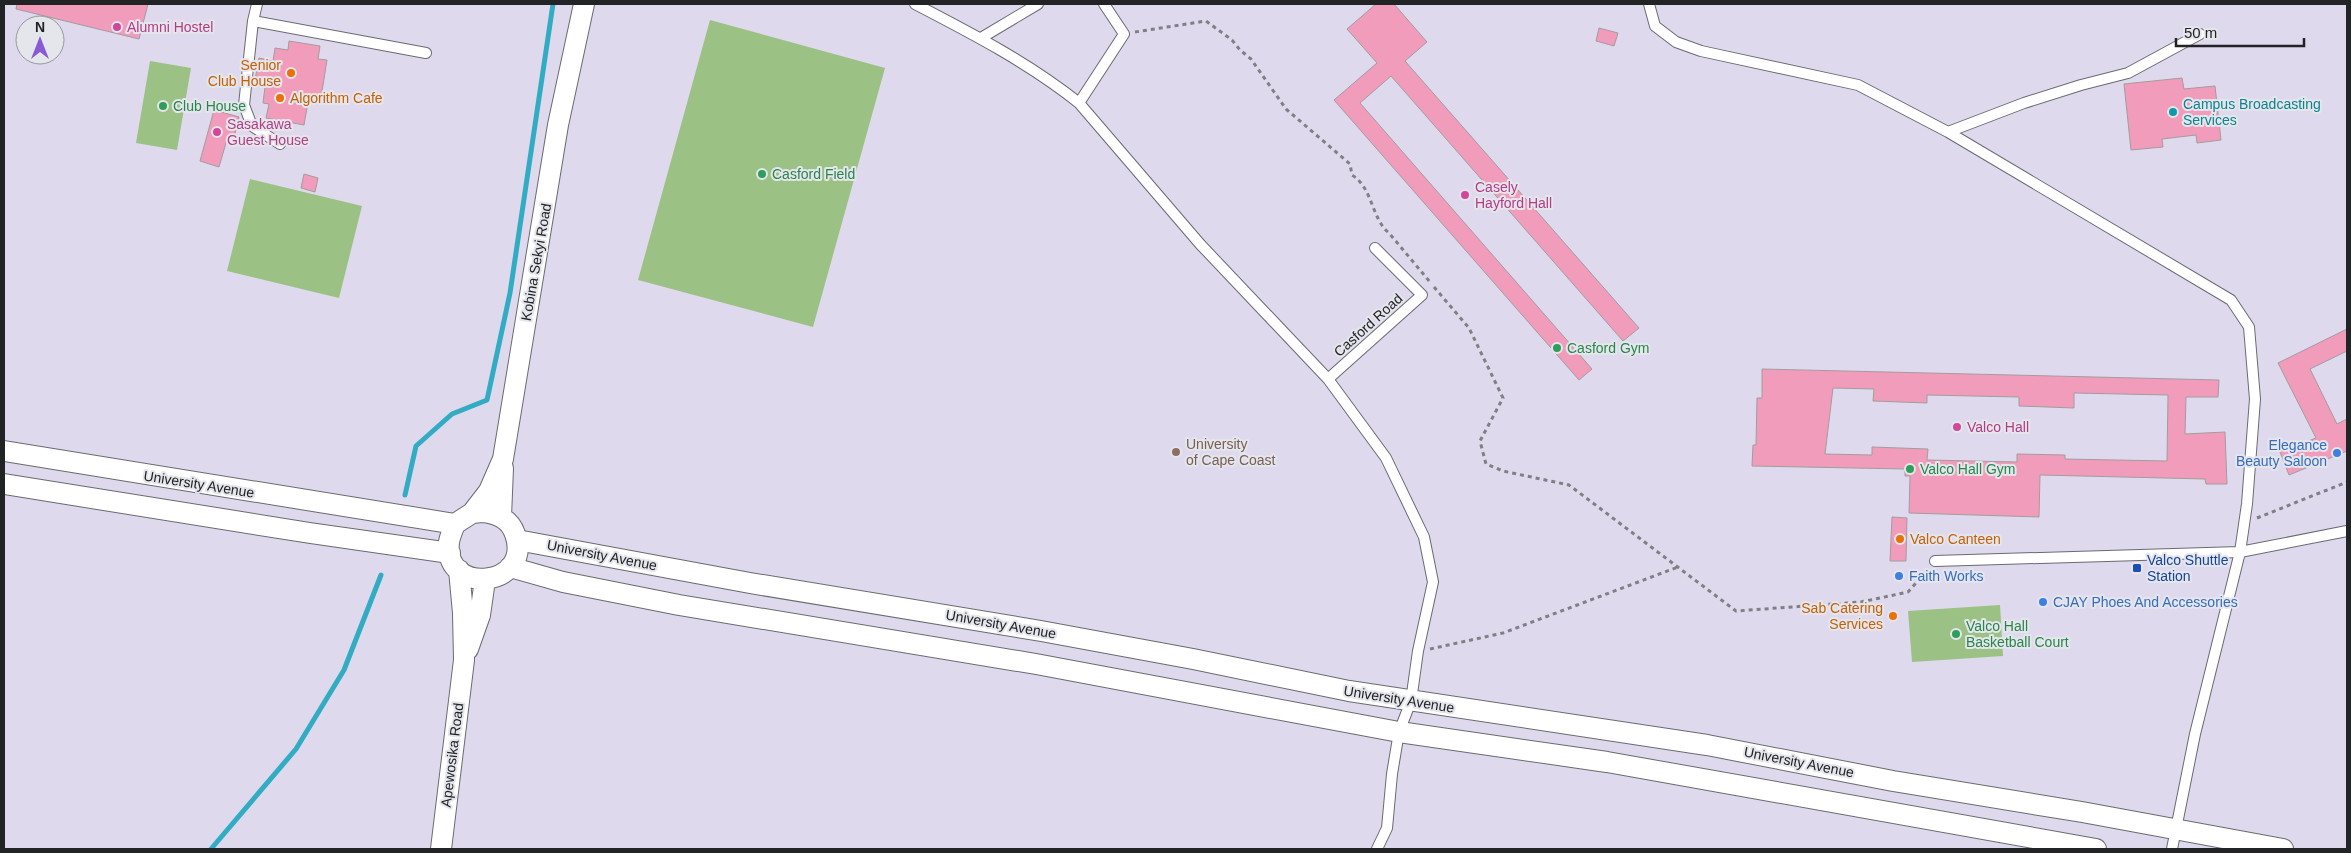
<svg xmlns="http://www.w3.org/2000/svg" width="2351" height="853" font-family="Helvetica,sans-serif">
	<style>
		.education { fill: #dfd9ee; fill-rule: evenodd }
		.green { fill: #9cc184 }
		.lines { fill: none; stroke-linecap: round; stroke-linejoin: round }
		.stream { stroke: #31acc3; stroke-width: 5 }
		.building { fill: #f19cba; stroke: #a29c9e; fill-rule: evenodd }
		.service-casing { stroke: #696b6f; stroke-width: 12 }
		.minor-casing { stroke: #696b6f; stroke-width: 22 }
		.path { stroke: #7f8084; stroke-width: 3; stroke-dasharray: 4 4; stroke-linecap: butt }
		.service { stroke: #fff; stroke-width: 10 }
		.minor { stroke: #fff; stroke-width: 20 }
		.hotel-dot { fill: #d1479c; stroke: #e5e6ec; stroke-width: 2 }
		.food-dot { fill: #e8710a; stroke: #e5e6ec; stroke-width: 2 }
		.leisure-dot { fill: #2e9e5b; stroke: #e5e6ec; stroke-width: 2 }
		.culture-dot { fill: #0f9aa8; stroke: #e5e6ec; stroke-width: 2 }
		.education-dot { fill: #8d6e63; stroke: #e5e6ec; stroke-width: 2 }
		.shop-dot { fill: #3f7fe0; stroke: #e5e6ec; stroke-width: 2 }
		.transit-dot { fill: #1a4fb4; stroke: #e5e6ec; stroke-width: 2 }
		.labels { text-anchor: middle; dominant-baseline: central; stroke-width: 4; stroke-linejoin: round; paint-order: stroke }
		.hotel-label { font-size: 14px; fill: #b23c85; stroke: #e5e6ec; text-anchor: start }
		.food-label { font-size: 14px; fill: #c56008; stroke: #e5e6ec; text-anchor: end }
		.culture-label { font-size: 14px; fill: #0d838f; stroke: #e5e6ec; text-anchor: start }
		.leisure-label { font-size: 14px; fill: #27864d; stroke: #e5e6ec; text-anchor: start }
		.street-label { font-size: 14px; fill: #222325; stroke: #e5e6ec }
		.education-label { font-size: 14px; fill: #785e54; stroke: #e5e6ec; text-anchor: start }
		.shop-label { font-size: 14px; fill: #366cbe; stroke: #e5e6ec; text-anchor: start }
		.transit-label { font-size: 14px; fill: #164399; stroke: #e5e6ec; text-anchor: start }
	</style>
	<rect width="100%" height="100%" fill="#e5e6ec"/>
	<!-- education -->
	<path class="education" d="M4 4H2347V849H4ZM25 25H55V55H25Z"/>
	<!-- green -->
	<path class="green" d="M710 20 885 68 813 327 638 280Z
		M150 61 191 68 177 150 136 143Z
		M250 179 362 206 339 298 227 271Z
		M2000 605 2003 656 1912 662 1908 611Z"/>
	<g class="lines">
		<!-- stream -->
		<path class="stream" d="M405 495 416 446 452 414 487 400 510 293 553 4
			M211 849 296 749 344 670 381 575"/>
	</g>
	<!-- building -->
	<path class="building" d="M17 4H148L139 39 16 9Z
		M1376 4H1394L1427 42 1405 61 1639 328 1623 341 1391 76 1360 103 1592 369 1579 380 1334 100 1377 63 1347 29Z
		M1599 28 1618 33 1614 46 1596 41Z
		M289 41 320 46 318 59 327 60 320 104 308 102 304 125 266 118 269 104 263 103 265 87 254 85 259 58 273 61 275 48 288 50Z
		M2182 78 2184 89 2215 86 2221 140 2197 143 2196 135 2162 139 2163 147 2131 150 2124 84Z
		M214 110 239 117 234 138 228 136 219 167 200 161Z
		M304 174 318 178 315 192 301 188Z
		M2347 329V351L2310 369 2337 424 2347 419V451L2289 475 2280 452 2316 438 2278 363Z
		M1762 369 2219 380 2218 397H2186L2185 434 2225 432 2227 484H2206L2205 479 2040 475 2039 517 1909 513 1910 476H1905V469L1752 466 1753 445H1756L1757 398H1762ZM1833 388 1874 389 1873 401 1927 403V395L2019 397V406L2074 408V393L2168 395 2167 461 2065 459V455L2017 454V462L1927 460 1928 449 1872 447V455L1825 454Z
		M1892 517 1907 518 1906 561H1890Z"/>
	<g class="lines">
		<!-- service casing -->
		<g class="service-casing">
			<path id="service" d="M257 4 253 21 426 53
				M915 4C971 33 1029 63 1079 103L1200 244 1328 379 1386 458 1424 537 1433 582 1418 651 1411 701 1399 732 1392 774 1387 828 1377 849
				M1649 4 1655 26 1676 42 1701 51 1858 85 1948 132 2231 300 2249 327 2255 399 2247 504 2240 552 2347 531
				M253 21 244 105 252 126 280 144
				M981 38 1038 4
				M1079 103 1124 34 1104 4
				M1948 132 2024 103 2081 85 2128 73 2200 34
				M1328 379 1422 295 1375 248
				M1935 561 2240 552 2195 734 2172 849"/>
		</g>
		<!-- minor casing -->
		<g class="minor-casing">
			<path id="minor" d="M4 451 455 524
				M4 484 310 533 450 553
				M482 512C496 513 510 519 515 534 534 587 443 597 449 542 450 536 453 529 455 524L472 513Z
				M472 513 489 491 503 459 558 125 584 4
				M501 517 503 468
				M517 540 750 583 1041 631 1193 659 1349 691 1707 745 1893 781 2082 812 2283 849
				M510 567 563 582 679 605 1036 664 1399 732 1607 762 2096 849
				M468 649 480 615 485 580
				M441 849 464 660 463 613 459 570"/>
		</g>
		<!-- path -->
		<path class="path" d="M1135 32 1206 21 1232 40 1240 50 1251 59 1286 109 1350 164 1352 175C1373 188 1371 218 1389 233L1430 282
			M1434 287 1469 328 1503 398 1480 441 1486 464 1503 471 1569 485 1736 611 1861 602 1908 592 1927 571
			M2257 518 2347 482
			M1430 649 1503 633 1678 567"/>
		<!-- service -->
		<use href="#service" class="service"/>
		<!-- minor -->
		<use href="#minor" class="minor"/>
	</g>
	<!-- markers -->
	<g class="hotel-dot">
		<circle cx="117" cy="27" r="5"/>
		<circle cx="217" cy="132" r="5"/>
		<circle cx="1465" cy="195" r="5"/>
		<circle cx="1957" cy="427" r="5"/>
	</g>
	<g class="food-dot">
		<circle cx="291" cy="73" r="5"/>
		<circle cx="280" cy="98" r="5"/>
		<circle cx="1900" cy="539" r="5"/>
		<circle cx="1893" cy="616" r="5"/>
	</g>
	<g class="leisure-dot">
		<circle cx="163" cy="106" r="5"/>
		<circle cx="762" cy="174" r="5"/>
		<circle cx="1557" cy="348" r="5"/>
		<circle cx="1910" cy="469" r="5"/>
		<circle cx="1956" cy="634" r="5"/>
	</g>
	<circle class="culture-dot" cx="2173" cy="112" r="5"/>
	<circle class="education-dot" cx="1176" cy="452" r="5"/>
	<g class="shop-dot">
		<circle cx="2337" cy="453" r="5"/>
		<circle cx="1899" cy="576" r="5"/>
		<circle cx="2043" cy="602" r="5"/>
	</g>
	<rect class="transit-dot" x="2132" y="563" width="10" height="10" rx="2.5"/>
	<g class="labels">
		<!-- hotel labels -->
		<g class="hotel-label">
			<text x="127" y="27">Alumni Hostel</text>
			<text x="227" y="124">Sasakawa<tspan x="227" dy="16">Guest House</tspan></text>
			<text x="1475" y="187">Casely<tspan x="1475" dy="16">Hayford Hall</tspan></text>
			<text x="1967" y="427">Valco Hall</text>
		</g>
		<!-- food labels -->
		<g class="food-label">
			<text x="281" y="65">Senior<tspan x="281" dy="16">Club House</tspan></text>
			<text x="290" y="98" text-anchor="start">Algorithm Cafe</text>
			<text x="1910" y="539" text-anchor="start">Valco Canteen</text>
			<text x="1883" y="608">Sab Catering<tspan x="1883" dy="16">Services</tspan></text>
		</g>
		<!-- culture labels -->
		<g class="culture-label">
			<text x="2183" y="104">Campus Broadcasting<tspan x="2183" dy="16">Services</tspan></text>
		</g>
		<!-- leisure labels -->
		<g class="leisure-label">
			<text x="173" y="106">Club House</text>
			<text x="772" y="174">Casford Field</text>
			<text x="1567" y="348">Casford Gym</text>
			<text x="1920" y="469">Valco Hall Gym</text>
			<text x="1966" y="626">Valco Hall<tspan x="1966" dy="16">Basketball Court</tspan></text>
		</g>
		<!-- street labels -->
		<g class="street-label">
			<text transform="translate(536 262) rotate(-80)">Kobina Sekyi Road</text>
			<text transform="translate(1368 325) rotate(-42)">Casford Road</text>
			<text transform="translate(199 484) rotate(9)">University Avenue</text>
			<text transform="translate(602 555) rotate(11)">University Avenue</text>
			<text transform="translate(1001 624) rotate(10)">University Avenue</text>
			<text transform="translate(1399 699) rotate(9)">University Avenue</text>
			<text transform="translate(452 755) rotate(-83)">Apewosika Road</text>
			<text transform="translate(1799 762) rotate(11)">University Avenue</text>
		</g>
		<!-- education labels -->
		<g class="education-label">
			<text x="1186" y="444">University<tspan x="1186" dy="16">of Cape Coast</tspan></text>
		</g>
		<!-- shop labels -->
		<g class="shop-label">
			<text x="2327" y="445" text-anchor="end">Elegance<tspan x="2327" dy="16">Beauty Saloon</tspan></text>
			<text x="1909" y="576">Faith Works</text>
			<text x="2053" y="602">CJAY Phoes And Accessories</text>
		</g>
		<!-- transit labels -->
		<g class="transit-label">
			<text x="2147" y="560">Valco Shuttle<tspan x="2147" dy="16">Station</tspan></text>
		</g>
	</g>
	<!-- border -->
	<rect width="2351" height="853" fill="none" stroke="#222325" stroke-width="10"/>
	<!-- north arrow -->
	<g transform="translate(40 40)"><circle r="24" fill="#e5e6ec" stroke="#97989c"/>
	<path d="M0-4L9 19L0 12L-9 19Z" fill="#885ad3"/>
	<text y="-8" font-size="14" font-weight="bold" text-anchor="middle" fill="#222325">N</text>
	</g>
	<!-- scale -->
	<path d="M2176 38v8h128v-8" fill="none" stroke="#222325" stroke-width="2.5"/>
	<text x="2184" y="38" font-size="15" fill="#222325" stroke="#e5e6ec" stroke-width="4" paint-order="stroke">50 m</text>
</svg>
